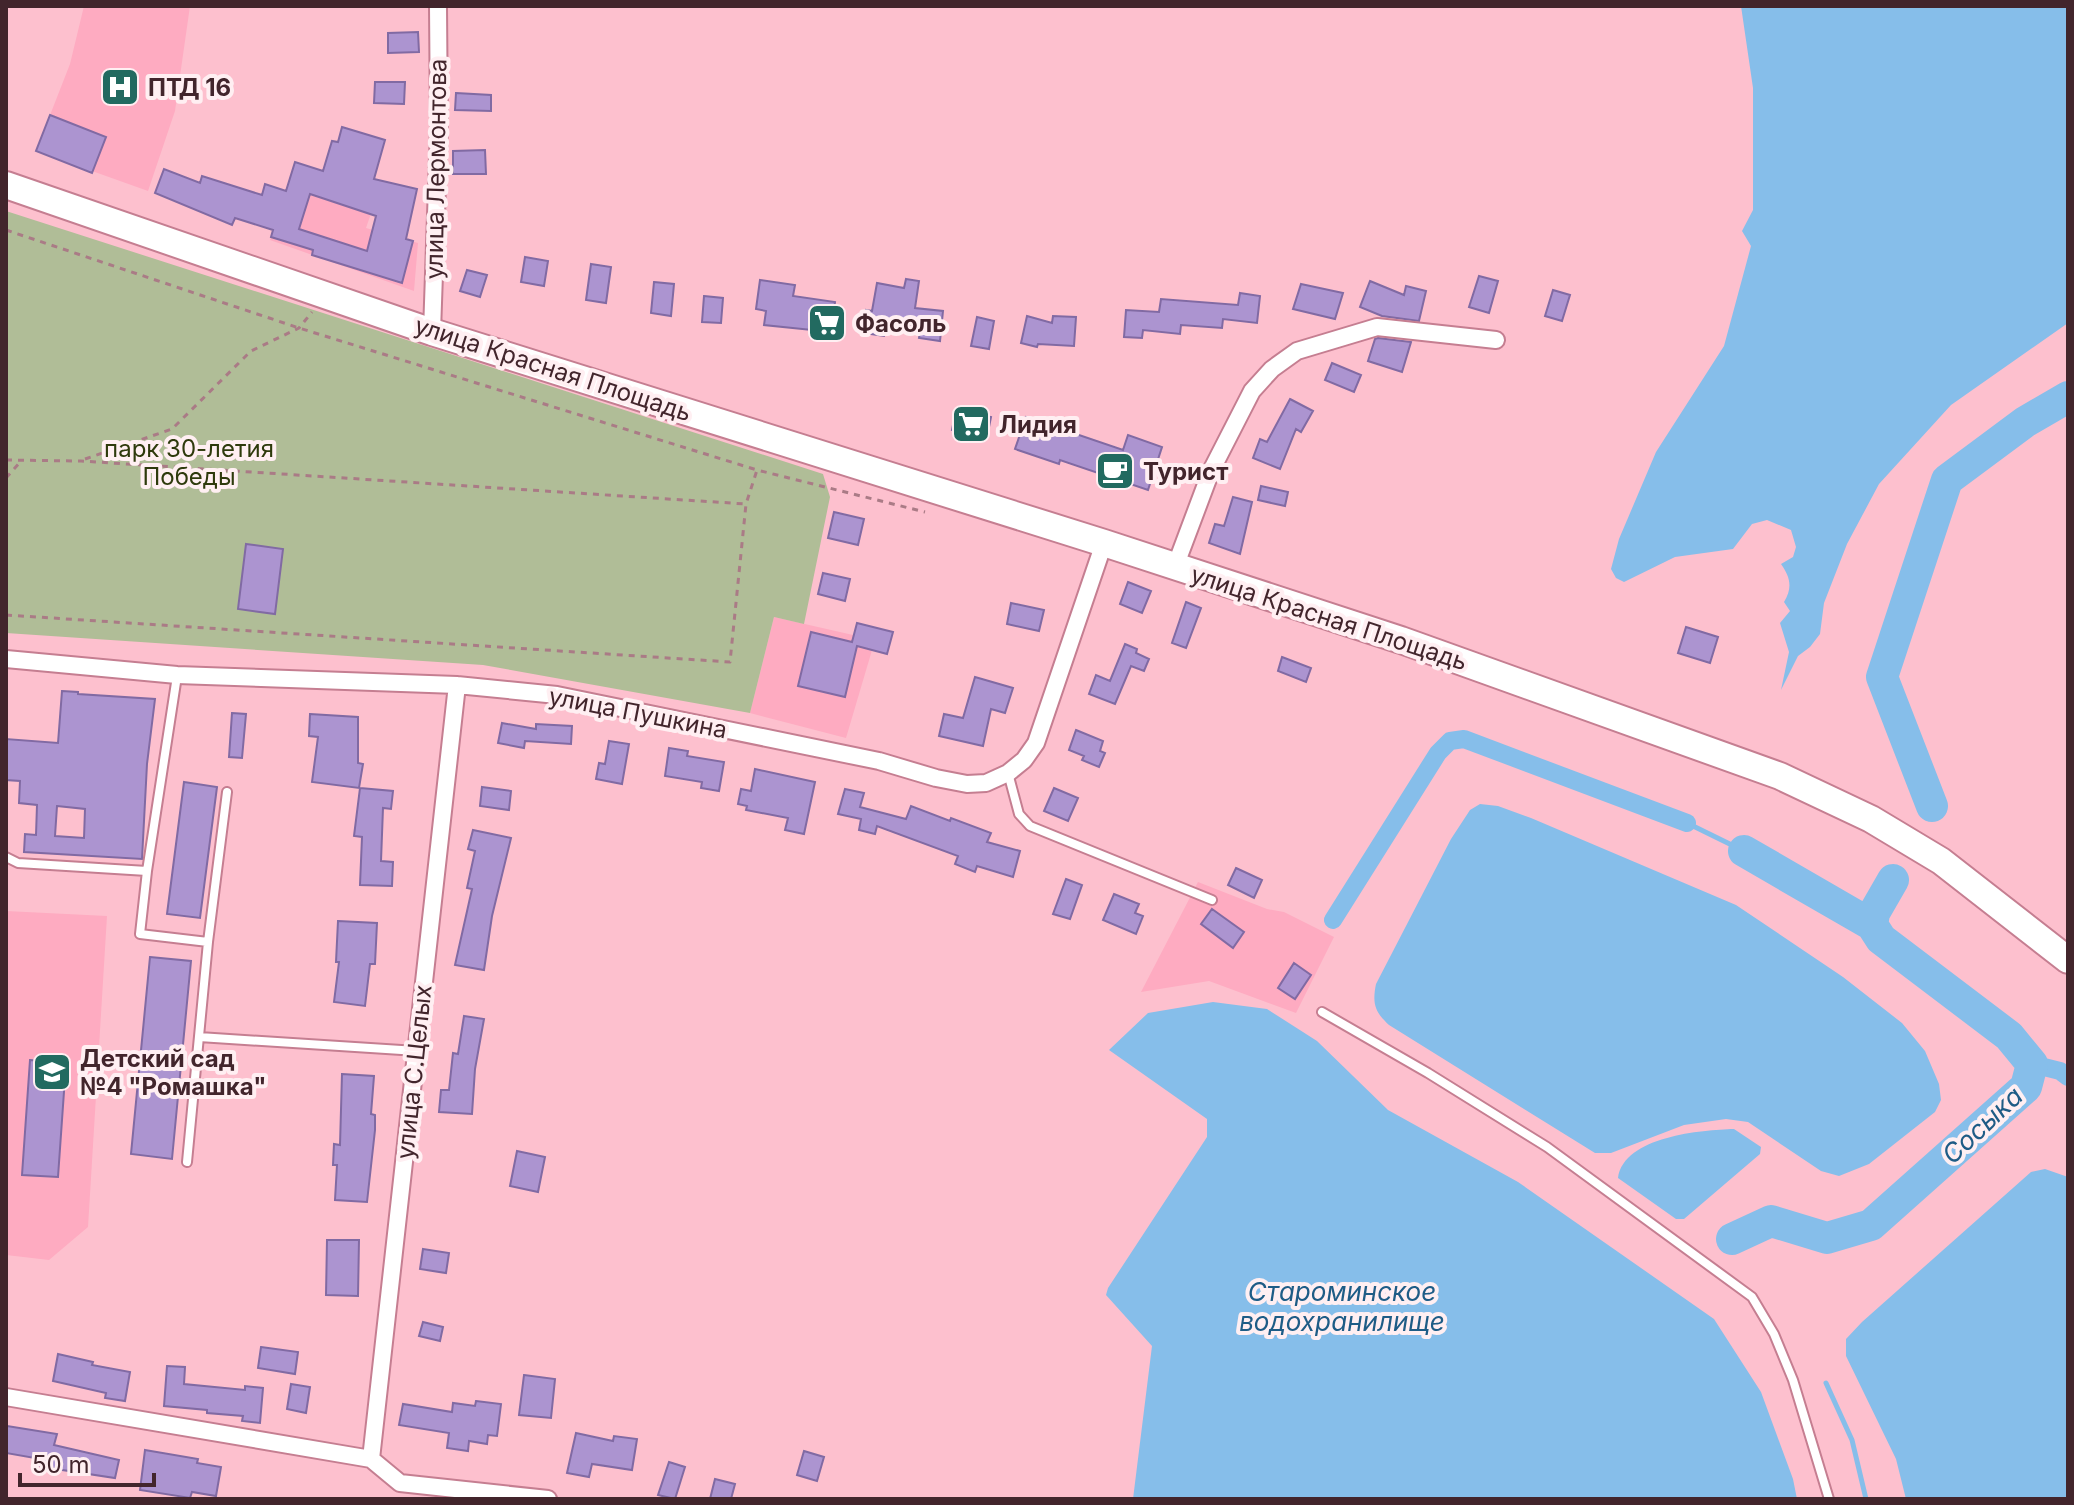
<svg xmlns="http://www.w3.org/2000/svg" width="2074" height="1505" font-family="Inter,sans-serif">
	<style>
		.built { fill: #feabc1 }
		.green { fill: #b0bd97 }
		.water { fill: #86beea }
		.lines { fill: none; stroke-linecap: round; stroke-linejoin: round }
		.stream { stroke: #86beea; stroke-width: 5 }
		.canal { stroke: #86beea; stroke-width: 18 }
		.river { stroke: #86beea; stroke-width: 32 }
		.building { fill: #ac94d0; stroke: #816aa3; stroke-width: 2; fill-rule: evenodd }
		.service-casing { stroke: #c57e91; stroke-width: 12 }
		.minor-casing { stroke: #c57e91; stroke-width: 20 }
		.primary-casing { stroke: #c57e91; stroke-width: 30 }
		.path { stroke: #aa7b86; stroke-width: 3; stroke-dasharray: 6 6; stroke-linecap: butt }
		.service { stroke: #fff; stroke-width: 8 }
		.minor { stroke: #fff; stroke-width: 16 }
		.primary { stroke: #fff; stroke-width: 26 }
		.labels { text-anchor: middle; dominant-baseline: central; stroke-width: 8; stroke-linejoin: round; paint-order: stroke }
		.poi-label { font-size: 24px; font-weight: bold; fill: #42252c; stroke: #ffeff2; text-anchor: start }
		.street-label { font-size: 24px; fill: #42252c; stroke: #ffeff2 }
		.park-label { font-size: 24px; fill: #2e3a0c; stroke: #ffeff2 }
		.water-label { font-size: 26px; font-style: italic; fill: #1e5c86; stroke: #ffeff2 }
	</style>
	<rect width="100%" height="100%" fill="#fdc0ce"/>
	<!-- built -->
	<path class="built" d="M84 6H190L175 111 148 191 36 151 70 64Z
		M295 162 360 183 364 175 382 181 366 228 418 243 414 291 270 240Z
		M774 617 875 640 846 738 750 713Z
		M1198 882 1267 909 1284 912 1334 937 1296 1013 1209 981 1141 992Z
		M6 911 107 916 88 1227 49 1260 6 1255Z"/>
	<!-- green -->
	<path class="green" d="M6 211 823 474 830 497 804 624 774 617 750 713 483 665 6 633Z"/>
	<!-- water -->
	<path class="water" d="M1741 6H2068V323L1951 405 1879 484 1847 544 1824 603 1820 634 1810 647 1798 656 1781 690 1789 652 1780 623 1790 611 1784 602C1793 587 1790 577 1781 564L1793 557 1796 547 1791 530 1767 520 1752 524 1733 549 1675 557 1624 582 1616 578 1611 569 1619 539 1656 452 1724 346 1751 246 1742 231 1753 210V88Z
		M1480 804 1498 806 1531 818 1736 905 1843 977 1902 1023 1925 1051 1939 1084 1941 1100 1935 1112 1869 1164 1839 1176 1821 1171 1748 1122 1726 1119 1684 1125 1611 1153H1595L1389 1025C1375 1012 1372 1004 1376 984L1451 839 1470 810Z
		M1213 1002 1267 1009 1317 1041 1388 1110 1518 1182 1714 1319 1761 1392 1793 1479 1797 1499H1133L1152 1346 1106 1295 1108 1288 1207 1137V1119L1109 1050 1148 1013Z
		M1734 1129 1761 1147 1760 1154 1684 1219H1676L1618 1178C1624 1136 1702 1130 1734 1129Z
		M2045 1169 2068 1177V1499H1906L1896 1459 1846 1356V1339L1862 1322 2031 1172Z"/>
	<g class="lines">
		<!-- stream -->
		<path class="stream" d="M1687 823 1744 851
			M1826 1383 1852 1440 1866 1499"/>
		<!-- canal -->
		<path class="canal" d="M1333 920 1438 753 1450 741 1464 739 1687 823
			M2032 1064 2060 1071 2068 1077"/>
		<!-- river -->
		<path class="river" d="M1932 806 1882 677 1947 480 2025 422 2068 397
			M1744 851 1872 925
			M1732 1239 1771 1221 1827 1238 1871 1225 2026 1087 2032 1064 2009 1036 1881 939 1872 925 1874 913 1893 880"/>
	</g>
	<!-- building -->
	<path class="building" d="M418 32 419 52 388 53V33Z
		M375 82H405L404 104 374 103Z
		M456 93 491 95V111L455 110Z
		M50 115 106 137 92 173 36 151Z
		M342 127 385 140 374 179 417 189 406 239 413 241 402 283 312 255 313 250 271 237 273 230 235 218 232 225 155 193 164 169 200 183 202 176 262 195 265 184 286 191 295 162 323 171 332 141 338 142ZM310 194 376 216 367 251 299 229Z
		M485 150 486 174H453V151Z
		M525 257 548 261 544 286 521 282Z
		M591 264 611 267 606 303 586 300Z
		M467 270 487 275 480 297 460 291Z
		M1479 276 1498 281 1489 313 1469 307Z
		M906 279 919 281 915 308 943 311 940 341 919 338 921 326 887 321 884 336 863 333 866 310 872 311 877 283 904 288Z
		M760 280 795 285 793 296 835 302 831 332 764 325 766 311 756 309Z
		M1370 281 1404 295 1406 286 1426 291 1419 321 1382 316 1360 307Z
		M654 282 674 284 671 316 651 313Z
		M1301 284 1343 293 1335 319 1293 309Z
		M1553 290 1570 295 1562 321 1545 316Z
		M1240 293 1260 296 1257 323 1223 319 1222 328 1181 325 1180 334 1143 330 1142 338 1124 337 1126 310 1159 312 1161 299 1238 305Z
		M704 296 723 298 721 323 702 322Z
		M1027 316 1052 323 1053 316 1076 317 1074 346 1038 344 1037 347 1021 343Z
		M977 317 994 321 989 349 971 346Z
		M1378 338 1411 342 1402 372 1368 361 1375 339Z
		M1332 363 1361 375 1354 392 1325 380Z
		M1290 399 1313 411 1301 432 1296 429 1280 469 1253 458 1260 439 1267 442Z
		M956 410 991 417 987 437 952 430Z
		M1026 417 1123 450 1128 435 1162 447 1148 490 1060 460 1059 464 1015 449Z
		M1261 486 1288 492 1285 506 1258 500Z
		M1233 497 1252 502 1240 554 1209 543 1215 524 1224 526Z
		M834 512 864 519 858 545 828 538Z
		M246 544 283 549 275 614 238 609Z
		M823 573 850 579 845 601 818 594Z
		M1128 582 1151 591 1142 613 1120 604Z
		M1186 602 1201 608 1186 648 1172 643Z
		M1011 603 1044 610 1039 631 1007 624Z
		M857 623 893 632 887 654 857 646 845 697 798 686 811 632 852 642Z
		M1686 627 1718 637 1710 663 1678 653Z
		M1125 644 1137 649 1136 653 1149 659 1144 671 1131 666 1115 704 1089 694 1096 675 1110 681Z
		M1282 657 1311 668 1306 682 1278 671Z
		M975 677 1013 688 1005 713 991 709 983 746 939 736 944 714 963 718Z
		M62 691 78 692V694L155 699 147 764 142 859 24 852 25 834 36 835 37 805 19 803 20 781 6 780V739L58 743ZM57 806 85 809 84 838 55 836Z
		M232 713 246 714 242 758 229 757Z
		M310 714 358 717V763L363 764 359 788 312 782 318 737 309 736Z
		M502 723 536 729V724L572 726 571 744 525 741 524 748 498 743Z
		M1076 730 1103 741 1100 751 1105 753 1099 767 1082 760 1084 756 1069 750Z
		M609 741 629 744 622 784 596 779 599 763 605 764Z
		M669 748 688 751 687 756 724 762 719 791 701 788 702 782 665 776Z
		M755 769 815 782 804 834 785 830 788 818 746 810 747 806 738 804 741 789 751 791Z
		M184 782 217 787 200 918 167 914Z
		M482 787 511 791 509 810 480 806Z
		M360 788 393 791 391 809 383 808 381 861 393 862 392 886 360 885 362 837 354 836Z
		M1054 788 1078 798 1068 821 1044 811Z
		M845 789 864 793 860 807 906 819 911 806 950 821 951 818 991 833 987 842 1020 851 1013 877 977 866 975 872 955 864 958 856 877 826 875 834 859 830 861 819 838 814Z
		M473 830 511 838 492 916 484 970 455 965 472 889 467 888 475 851 468 849Z
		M1236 868 1262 880 1254 898 1228 885Z
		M1066 879 1082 885 1070 919 1053 914Z
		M1114 894 1139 904 1135 913 1143 916 1136 934 1103 920Z
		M1212 909 1244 932 1233 948 1201 924Z
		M338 921 377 923 375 964H370L365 1006 334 1002 339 962H336Z
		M150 957 191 961 172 1159 131 1154Z
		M1294 963 1311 975 1295 999 1278 988Z
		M464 1016 484 1019 475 1069 472 1114 439 1112 441 1090H449L453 1053 458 1054Z
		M30 1060 66 1063 58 1177 22 1175Z
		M342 1074 374 1076 371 1114 375 1115V1130L367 1202 335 1200 337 1165H333L334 1144 340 1145Z
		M517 1151 545 1157 538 1192 510 1186Z
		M327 1240H359L358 1296 326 1295Z
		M423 1249 449 1253 446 1273 420 1269Z
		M423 1322 443 1327 440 1341 419 1336Z
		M261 1347 298 1352 295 1374 258 1368Z
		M58 1354 93 1362 92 1365 130 1372 125 1401 105 1398 106 1393 53 1381Z
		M167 1366 185 1367 184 1384 245 1390V1386L263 1388 260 1423 242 1421 243 1416 207 1413V1410L164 1406Z
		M524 1375 555 1379 551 1418 519 1415Z
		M291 1384 310 1387 306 1413 287 1409Z
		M476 1401 501 1404 497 1436 488 1435 487 1444 469 1441 468 1451 447 1448 449 1433 399 1425 403 1404 452 1412 453 1403 475 1406Z
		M7 1426 57 1434 54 1445 119 1460 115 1478 49 1468 34 1464 35 1458 6 1453Z
		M576 1433 613 1441 614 1436 637 1439 632 1470 592 1464 589 1477 567 1473Z
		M145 1450 198 1459 197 1463 221 1467 216 1496 192 1492 190 1498 140 1490Z
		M804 1451 824 1457 817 1481 797 1475Z
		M669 1462 685 1467 675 1499 658 1495Z
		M715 1479 735 1484 731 1499H710Z"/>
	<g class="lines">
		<!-- service casing -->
		<g class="service-casing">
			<path id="service" d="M1008 773 1019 814 1030 826 1212 900
				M6 857 18 863 147 871 177 676
				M147 871 140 934 208 942 227 792
				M1322 1012 1428 1073 1547 1147 1752 1297 1774 1334 1793 1380 1829 1499
				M199 1037 417 1051
				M187 1162 208 942"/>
		</g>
		<!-- minor casing -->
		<g class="minor-casing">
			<path id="minor" d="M432 332 439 128 438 6
				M1175 567 1211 471 1252 391 1272 369 1297 351 1377 327 1496 340
				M6 659 177 675 457 685 557 695 879 761 936 778 967 784 986 783 1008 773 1024 760 1036 743 1104 543
				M6 1397 371 1459 400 1483 548 1499
				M371 1459 457 685"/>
		</g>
		<!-- primary casing -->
		<g class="primary-casing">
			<path id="primary" d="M6 185 432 332 1104 543 1401 640 1780 776 1871 819 1941 861 2068 960"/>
		</g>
		<!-- path -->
		<path class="path" d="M6 230 299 328 757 470
			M85 459 172 429 251 351 299 328 312 312
			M6 460 81 461 746 504
			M6 478 22 460
			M6 615 730 662 746 504 757 470 925 512"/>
		<!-- service -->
		<use href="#service" class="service"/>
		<!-- minor -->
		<use href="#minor" class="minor"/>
		<!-- primary -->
		<use href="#primary" class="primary"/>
	</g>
	<!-- icons -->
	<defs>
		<g id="hospital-square" transform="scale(2)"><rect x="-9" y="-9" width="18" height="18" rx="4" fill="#226a60" stroke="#ffeff2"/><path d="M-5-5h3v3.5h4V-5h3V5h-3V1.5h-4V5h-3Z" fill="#fff"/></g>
		<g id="supermarket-square" transform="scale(2)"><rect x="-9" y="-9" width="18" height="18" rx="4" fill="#226a60" stroke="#ffeff2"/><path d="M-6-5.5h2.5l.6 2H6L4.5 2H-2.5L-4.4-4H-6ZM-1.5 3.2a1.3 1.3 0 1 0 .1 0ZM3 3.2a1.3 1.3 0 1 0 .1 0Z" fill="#fff"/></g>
		<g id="cafe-square" transform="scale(2)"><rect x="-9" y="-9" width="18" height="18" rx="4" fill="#226a60" stroke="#ffeff2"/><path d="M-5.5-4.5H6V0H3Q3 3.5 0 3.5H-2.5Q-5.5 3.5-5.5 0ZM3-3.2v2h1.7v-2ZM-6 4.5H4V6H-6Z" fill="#fff"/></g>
		<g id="school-square" transform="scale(2)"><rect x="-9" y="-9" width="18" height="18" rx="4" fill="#226a60" stroke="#ffeff2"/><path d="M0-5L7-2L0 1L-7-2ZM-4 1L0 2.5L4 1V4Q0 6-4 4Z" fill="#fff"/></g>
	</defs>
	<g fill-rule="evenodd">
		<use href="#hospital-square" x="120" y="87"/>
		<use href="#supermarket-square" x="827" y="323"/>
		<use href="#supermarket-square" x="971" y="424"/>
		<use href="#cafe-square" x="1115" y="471"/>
		<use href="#school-square" x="52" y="1072"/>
	</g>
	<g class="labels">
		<!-- poi labels -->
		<g class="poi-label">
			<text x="148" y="87">ПТД 16</text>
			<text x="855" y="323">Фасоль</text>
			<text x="999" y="424">Лидия</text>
			<text x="1143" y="471">Турист</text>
			<text x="80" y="1058">Детский сад<tspan x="80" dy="28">№4 "Ромашка"</tspan></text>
		</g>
		<!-- street labels -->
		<g class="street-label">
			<text transform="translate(436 169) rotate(-89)">улица Лермонтова</text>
			<text transform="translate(553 369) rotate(18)">улица Красная Площадь</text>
			<text transform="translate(1329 618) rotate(18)">улица Красная Площадь</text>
			<text transform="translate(638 713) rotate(11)">улица Пушкина</text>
			<text transform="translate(414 1072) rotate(-84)">улица С.Целых</text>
		</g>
		<!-- park labels -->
		<g class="park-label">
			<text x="189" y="448">парк 30-летия<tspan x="189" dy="28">Победы</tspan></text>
		</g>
		<!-- water labels -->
		<g class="water-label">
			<text transform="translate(1982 1125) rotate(-43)">Сосыка</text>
			<text x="1342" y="1291">Староминское<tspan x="1342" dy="30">водохранилище</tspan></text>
		</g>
	</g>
	<!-- border -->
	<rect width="2074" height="1505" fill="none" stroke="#42252c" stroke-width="16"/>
	<!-- scale -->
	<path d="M20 1473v12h134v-12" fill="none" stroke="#42252c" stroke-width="4"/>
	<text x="32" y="1473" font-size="24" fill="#42252c" stroke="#ffeff2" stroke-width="6" paint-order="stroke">50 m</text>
</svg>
